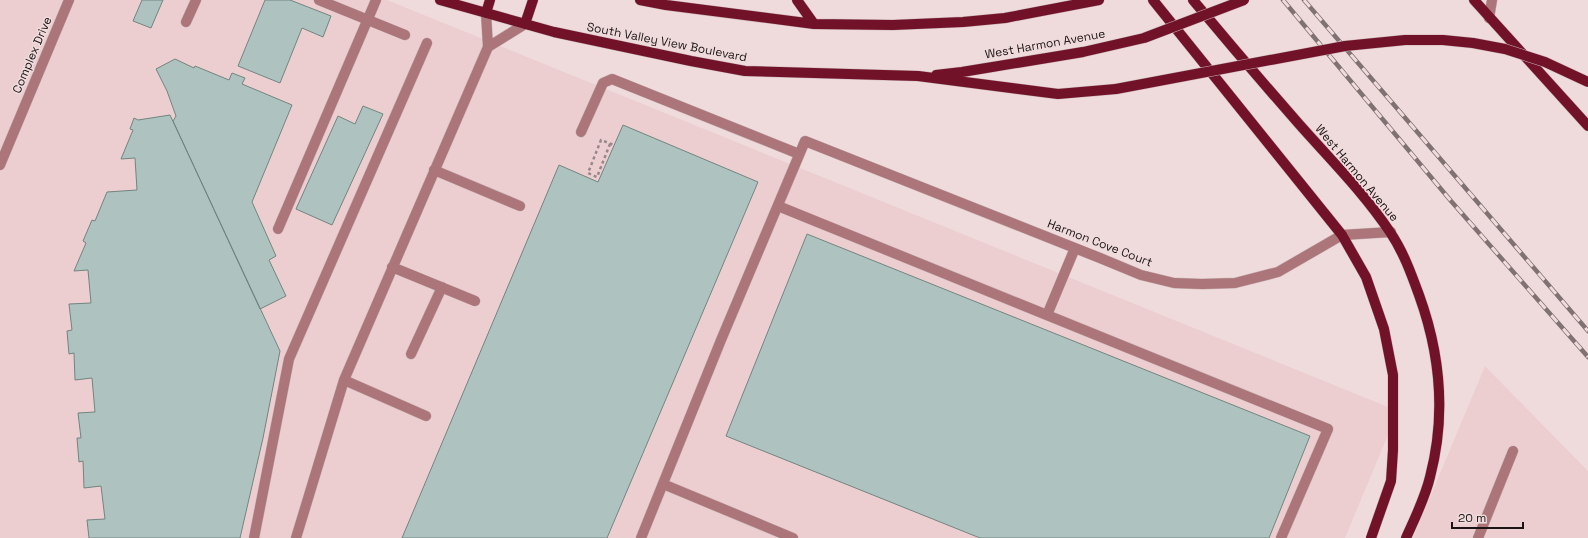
<svg xmlns="http://www.w3.org/2000/svg" width="1588" height="538" font-family="'Space Grotesk',sans-serif">
	<style>
		.built { fill: #ecced0 }
		.building { fill: #aec3bf; stroke: #718581 }
		.lines { fill: none; stroke-linecap: round; stroke-linejoin: round }
		.minor-casing { stroke: #cab7b8; stroke-width: 11 }
		.major-casing { stroke: #cab7b8; stroke-width: 11 }
		.path { stroke: #968788; stroke-width: 2.5; stroke-dasharray: 3 3; stroke-linecap: butt }
		.minor { stroke: #ab757a; stroke-width: 10 }
		.major { stroke: #721229; stroke-width: 10 }
		.rail-casing { stroke: #807273; stroke-width: 4.5 }
		.rail { stroke: #f0dbdc; stroke-width: 3; stroke-dasharray: 9; stroke-linecap: butt }
		.major-bridge-casing { stroke: #cab7b8; stroke-width: 11; stroke-linecap: butt }
		.major-bridge { stroke: #721229; stroke-width: 10 }
		.labels { text-anchor: middle; dominant-baseline: central; stroke-width: 3; stroke-linejoin: round; paint-order: stroke }
		.street-label { font-size: 12px; fill: #1b1414; stroke: #f0dbdc }
	</style>
	<rect width="100%" height="100%" fill="#f0dbdc"/>
	<!-- built -->
	<path class="built" d="M0 0H387L1398 411 1345 538H0Z
		M1485 366 1588 471V538H1413Z"/>
	<!-- building -->
	<path class="building" d="M142 0H163L151 28 133 21Z
		M265 0H290L331 16 323 37 302 28 280 83 238 66Z
		M175 59 194 68 195 66 229 80 232 73 245 78 242 84 292 105 252 202 276 256 269 260 286 296 260 309 173 121 176 116 167 91 156 69Z
		M363 106 383 114 332 225 296 209 338 116 355 124Z
		M170 115 280 351 263 438 240 538H89L87 520 105 519 101 486 84 488 83 461 79 462 77 438H81L78 413 95 412 92 378 75 380 74 353 69 354 67 331 72 330 69 304 91 303 88 270 74 271 86 243 83 241 92 220 95 221 107 192 137 190 135 158 121 159 133 130 130 129 134 118 138 120Z
		M623 125 758 182 607 538H402L559 165 598 182Z
		M807 234 1310 436 1269 538H980L726 436Z"/>
	<g class="lines">
		<!-- minor casing -->
		<g class="minor-casing">
			<path id="minor" d="M319 0 405 35
				M1489 18 1492 0
				M186 22 196 0
				M488 47 525 24
				M581 132 603 83 612 79 799 154
				M0 165 69 0
				M434 170 520 206
				M778 206 1328 429 1281 538
				M278 229 376 0
				M392 267 475 301
				M1047 315 1075 248
				M411 354 442 287
				M344 380 426 416
				M663 484 793 538
				M254 538 289 359 427 43
				M296 538 344 380 488 47 486 13
				M641 538 721 340 805 141 1100 258 1141 275 1174 283 1202 284 1235 283 1278 272 1342 235 1391 232
				M1478 538 1513 451"/>
		</g>
		<!-- major casing -->
		<g class="major-casing">
			<path id="major" d="M440 0 554 32 691 61 745 71 918 76 1058 94 1116 89
				M640 0 666 5 814 24 893 25 963 22 1005 18 1099 0
				M797 0 814 24
				M1153 0 1342 235 1366 277 1384 329 1393 375V450L1391 481 1371 538
				M1193 0C1228 42 1263 83 1299 124 1330 159 1364 193 1390 232 1403 251 1411 273 1419 295 1440 353 1446 416 1430 477 1425 498 1415 518 1406 538
				M1474 0 1588 126
				M486 13 490 0
				M525 24 533 0
				M936 75 962 72 1083 52"/>
		</g>
		<!-- path -->
		<path class="path" d="M610 144 597 177 588 173 601 140 614 145"/>
		<!-- minor -->
		<use href="#minor" class="minor"/>
		<!-- major -->
		<use href="#major" class="major"/>
		<!-- rail casing -->
		<g class="rail-casing">
			<path id="rail" d="M1283 0 1451 201 1588 357
				M1304 0 1588 331"/>
		</g>
		<!-- rail -->
		<use href="#rail" class="rail"/>
		<!-- major-bridge casing -->
		<g class="major-bridge-casing">
			<path id="major-bridge" d="M1083 52 1144 38 1244 0
				M1116 89 1345 46 1405 40H1443L1473 43 1505 49 1545 62 1588 82"/>
		</g>
		<!-- major-bridge -->
		<use href="#major-bridge" class="major-bridge"/>
	</g>
	<g class="labels">
		<!-- street labels -->
		<g class="street-label">
			<text transform="translate(667 42) rotate(11)">South Valley View Boulevard</text>
			<text transform="translate(1045 44) rotate(-10)">West Harmon Avenue</text>
			<text transform="translate(32 55) rotate(-67)">Complex Drive</text>
			<text transform="translate(1357 173) rotate(50)">West Harmon Avenue</text>
			<text transform="translate(1100 243) rotate(21)">Harmon Cove Court</text>
		</g>
	</g>
	<!-- scale -->
	<path d="M1452 522v6h71v-6" fill="none" stroke="#1b1414" stroke-width="2"/>
	<text x="1458" y="522" font-size="12" fill="#1b1414" stroke="#f0dbdc" stroke-width="3" paint-order="stroke">20 m</text>
</svg>
